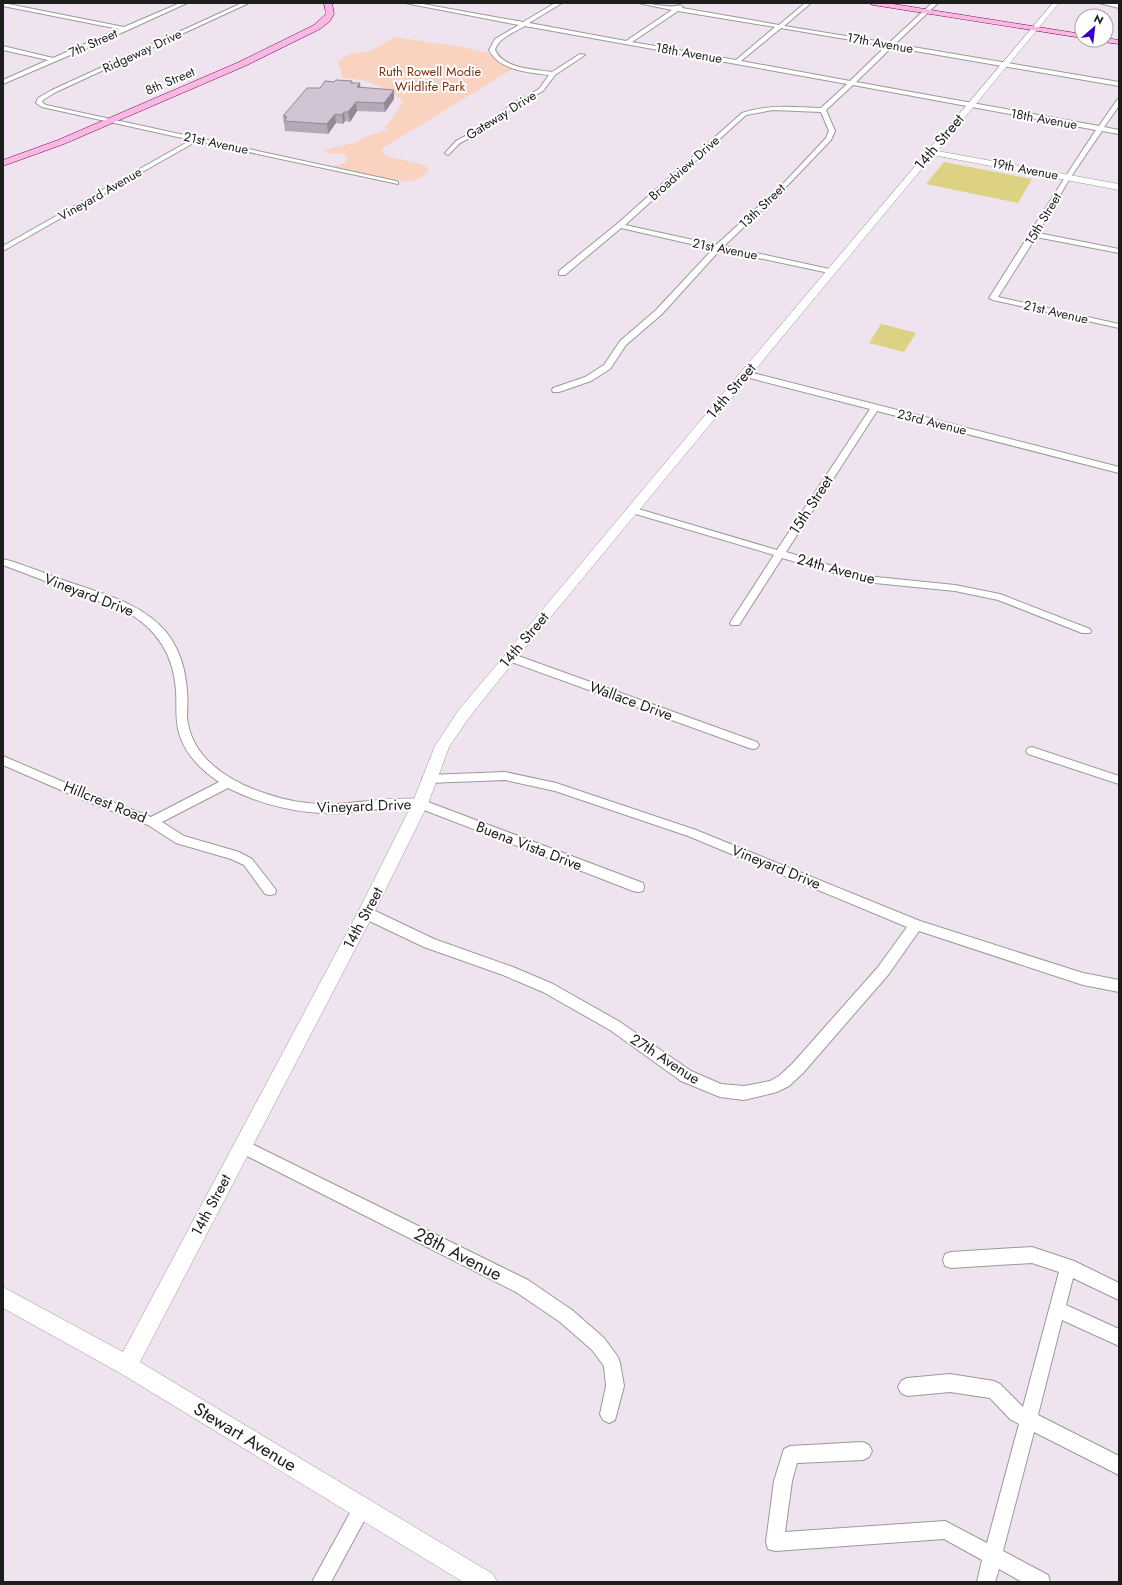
<svg xmlns="http://www.w3.org/2000/svg" width="1122" height="1585" font-family="Jost,sans-serif">
	<style>
		.park { fill: #f9d3c0 }
		.pitch { fill: #ddd281 }
		.lines { fill: none; stroke-linecap: round; stroke-linejoin: round }
		.minor-casing { stroke: #9a9a9a; stroke-width: 2 }
		.tertiary-casing { stroke: #9a9a9a; stroke-width: 1 }
		.secondary-casing { stroke: #73064a; stroke-width: 1 }
		.minor { fill: #fff; fill-rule: evenodd }
		.tertiary { fill: #fff; fill-rule: evenodd }
		.secondary { fill: #f9b7e4; fill-rule: evenodd }
		.wall { fill: #b3a9b7 }
		.shaded-wall { fill: #928995 }
		.building { fill: #d0c4d5; stroke: #928995 }
		.labels { text-anchor: middle; dominant-baseline: central; stroke-width: 4; stroke-linejoin: round; paint-order: stroke }
		.far-street-label { font-size: 13px; fill: #1d1d1d; stroke: #fff }
		.far-park-label { font-size: 13px; fill: #7a320c; stroke: #fff }
		.street-label { font-size: 15px; fill: #1d1d1d; stroke: #fff }
		.near-street-label { font-size: 18px; fill: #1d1d1d; stroke: #fff }
	</style>
	<rect width="100%" height="100%" fill="#eee3ee"/>
	<!-- park -->
	<path class="park" d="M395 37 461 47 486 52 514 68 383 148 382 152 387 156 424 165 429 170C426 175 416 181 411 181 390 182 354 171 332 166L345 163 347 160V156L340 153 331 154 324 150 358 142 365 137 388 130 383 127 387 125 403 101 401 99C377 84 371 80 343 78L338 61 350 54 372 50Z"/>
	<!-- pitch -->
	<path class="pitch" d="M944 162 1032 179 1018 203 926 184Z
		M881 324H882L916 333 904 352 869 343Z"/>
	<g class="lines">
		<!-- minor casing -->
		<g class="minor-casing">
			<path id="minor" d="M3 3 124 27 180 3H187L128 30 3 84V80L48 60 3 50V46L53 58 119 29 3 6Z
				M242 3H249L56 92 43 100 42 102 46 105 396 181 398 182V184L197 141 3 251V246L191 140 42 107 36 103 38 98 52 90Z
				M405 3H417L523 22 555 3H562L529 23 626 41 672 10 638 3C650 3 671 9 680 5L683 7 682 8 779 25 805 3H811L784 26 889 43 932 3H938L895 44 1119 82V86L892 47 856 82 1099 126 1117 100 1119 99V106L1104 127 1119 130V134L1102 131 1070 178 1038 233 1119 249V253L1036 237 998 297 1119 324V328L993 300 989 298C1025 242 1059 185 1096 130L853 85 826 110 835 131 831 140 785 188 724 246 834 270V274L720 250 662 314 626 345 610 369 591 381 559 392H553L552 390 553 388 585 377 604 365 620 341 656 310 713 249 621 228 565 275H559V271L617 224 742 113C768 104 794 107 821 108L847 84 525 26C515 32 498 38 495 50 504 69 533 69 552 72L580 54 585 55 555 75 543 91 516 106 486 129 460 143 448 155 445 153 456 141 482 127 512 104 539 89 549 75C528 72 500 71 489 50L495 39 519 25ZM678 11 775 27 736 60 632 42ZM781 28 886 46 850 81 741 61ZM773 110 821 112 829 131 826 138 781 186 716 245 625 225 746 115Z
				M1099 3 1119 4V8Z
				M745 371 1119 467V473L877 411 786 552 866 576 955 585 1000 594 1090 629 1091 631 1090 633H1082L998 600 955 591 865 582 782 558 739 625H731L730 623 774 555 629 512 627 510 629 508H635L777 550 870 409 742 376 741 374Z
				M3 559C23 564 43 573 63 580 99 593 142 602 167 633 180 650 186 671 187 692 188 700 187 709 187 717 191 759 230 782 267 794 289 802 315 805 338 804 366 802 392 797 420 799L643 883 644 887 643 891 638 892 633 891 419 808C392 806 366 811 340 813 302 815 262 805 228 788L162 822 184 836 239 852 252 859 276 890 275 894 270 895 265 894 244 865 231 859 176 843 148 825 86 801 3 765V756L94 795 151 817 219 782C201 770 185 754 179 733 175 719 177 705 176 691 174 656 158 630 127 612L3 565Z
				M510 653 757 742 759 745 757 748 753 749 749 748 506 660 505 657 506 654Z
				M1032 747 1119 776V784L1028 754 1026 751 1028 748Z
				M505 772 556 783 696 830 920 921 1083 973 1119 980V992L1083 985 919 931 888 975 803 1073 789 1086 777 1092 744 1100 720 1097 681 1081 610 1030 543 992 503 975 424 947 361 917 359 913 361 909 366 908 371 909 434 939 513 967 553 984 620 1022 691 1071 721 1084 744 1086 770 1081 779 1076 793 1063 878 967 907 927 688 836 555 791 505 780 428 783 424 782 422 779 424 776 428 775Z
				M242 1139 528 1280 572 1310 604 1338 618 1357 620 1363 624 1386 615 1420 609 1423 603 1420 600 1414 606 1386 604 1366 592 1350 560 1322 516 1292 237 1151 234 1146 237 1141Z
				M1032 1247 1074 1261 1119 1283V1300L1073 1278 1066 1305 1119 1329V1346L1062 1320 1038 1415 1119 1456V1475L1034 1432 1003 1551 1048 1575 1050 1582H1022L999 1569 995 1582H977L982 1560 944 1539 775 1551 768 1549 766 1542 774 1481 784 1449 790 1446 863 1442 869 1445 872 1451 869 1457 863 1460 797 1463 792 1481 785 1532 945 1521 987 1543 1019 1424 1010 1419 990 1398 950 1392 907 1396 901 1393 898 1387 901 1381 907 1378 950 1374 994 1381 1000 1384 1023 1407 1059 1272 1032 1263 951 1268 945 1266 943 1260 945 1254 951 1252Z
				M362 1499 368 1502 371 1508 331 1582H312L356 1502Z"/>
		</g>
		<!-- tertiary casing -->
		<g class="tertiary-casing">
			<path id="tertiary" d="M1053 3H1059L937 151 1119 184V190L933 155 515 660 468 719 449 747 428 804 374 913 140 1362 493 1574 497 1582H463L120 1373 3 1308V1287L123 1352 359 910 412 804 435 746 458 711 741 372Z"/>
		</g>
		<!-- secondary casing -->
		<g class="secondary-casing">
			<path id="secondary" d="M324 3H332L334 14 330 21 320 29 245 66 64 144 3 166V160L58 140 239 62 314 25 326 14Z
				M869 3H887L1082 34V38L873 5Z
				M1106 38 1119 40V44L1103 42 1102 40H1106Z"/>
		</g>
		<!-- minor -->
		<use href="#minor" class="minor"/>
		<!-- tertiary -->
		<use href="#tertiary" class="tertiary"/>
		<!-- secondary -->
		<use href="#secondary" class="secondary"/>
	</g>
	<!-- wall -->
	<path class="wall" d="M352 81 353 83H360V88L394 99 385 112 357 111 350 122 345 121 343 124 336 123 328 134 285 131 283 116 320 88 334 82Z"/>
	<!-- shaded-wall -->
	<path class="shaded-wall" d="M360 83 361 92 357 87Z
		M394 90V99L385 112 384 103Z
		M356 102 357 111 350 122 348 112Z
		M344 112 345 121 343 124 342 115Z
		M335 114 336 123 328 134 327 124Z"/>
	<!-- building -->
	<path class="building" d="M336 80 352 81 351 83H360L357 87 394 90 384 103 356 102 348 112H344L342 115 335 114 327 124 284 121 287 117H285L286 116H283L307 88H320L325 81 334 82Z"/>
	<g class="labels">
		<!-- far-street labels -->
		<g class="far-street-label">
			<text transform="translate(93 43) rotate(-24)">7th Street</text>
			<text transform="translate(880 43) rotate(10)">17th Avenue</text>
			<text transform="translate(142 51) rotate(-25)">Ridgeway Drive</text>
			<text transform="translate(689 53) rotate(10)">18th Avenue</text>
			<text transform="translate(170 81) rotate(-23)">8th Street</text>
			<text transform="translate(501 115) rotate(-32)">Gateway Drive</text>
			<text transform="translate(1044 119) rotate(10)">18th Avenue</text>
			<text transform="translate(216 143) rotate(12)">21st Avenue</text>
			<text transform="translate(684 168) rotate(-42)">Broadview Drive</text>
			<text transform="translate(1025 169) rotate(11)">19th Avenue</text>
			<text transform="translate(100 194) rotate(-30)">Vineyard Avenue</text>
			<text transform="translate(762 206) rotate(-44)">13th Street</text>
			<text transform="translate(1043 219) rotate(-59)">15th Street</text>
			<text transform="translate(725 249) rotate(11)">21st Avenue</text>
			<text transform="translate(1056 312) rotate(13)">21st Avenue</text>
			<text transform="translate(932 422) rotate(14)">23rd Avenue</text>
		</g>
		<!-- far-park labels -->
		<g class="far-park-label">
			<text x="430" y="71">Ruth Rowell Modie<tspan x="430" dy="15">Wildlife Park</tspan></text>
		</g>
		<!-- street labels -->
		<g class="street-label">
			<text transform="translate(939 142) rotate(-50)">14th Street</text>
			<text transform="translate(731 391) rotate(-50)">14th Street</text>
			<text transform="translate(811 505) rotate(-57)">15th Street</text>
			<text transform="translate(836 569) rotate(15)">24th Avenue</text>
			<text transform="translate(89 595) rotate(21)">Vineyard Drive</text>
			<text transform="translate(524 640) rotate(-50)">14th Street</text>
			<text transform="translate(631 701) rotate(20)">Wallace Drive</text>
			<text transform="translate(105 802) rotate(22)">Hillcrest Road</text>
			<text transform="translate(364 806) rotate(-2)">Vineyard Drive</text>
			<text transform="translate(529 846) rotate(21)">Buena Vista Drive</text>
			<text transform="translate(776 867) rotate(22)">Vineyard Drive</text>
			<text transform="translate(363 918) rotate(-62)">14th Street</text>
			<text transform="translate(665 1059) rotate(33)">27th Avenue</text>
			<text transform="translate(211 1205) rotate(-62)">14th Street</text>
		</g>
		<!-- near-street labels -->
		<g class="near-street-label">
			<text transform="translate(458 1254) rotate(27)">28th Avenue</text>
			<text transform="translate(245 1437) rotate(31)">Stewart Avenue</text>
		</g>
	</g>
	<!-- border -->
	<rect width="1122" height="1585" fill="none" stroke="#1d1d1d" stroke-width="8"/>
	<!-- north arrow -->
	<g transform="translate(1094 28) rotate(28)"><circle r="19" fill="#ffffff" stroke="#a5a5a5"/>
	<path d="M0-3L7 15L0 10L-7 15Z" fill="#3602c9"/>
	<text y="-6" font-size="11" font-weight="bold" text-anchor="middle" fill="#1d1d1d">N</text>
	</g>
</svg>
